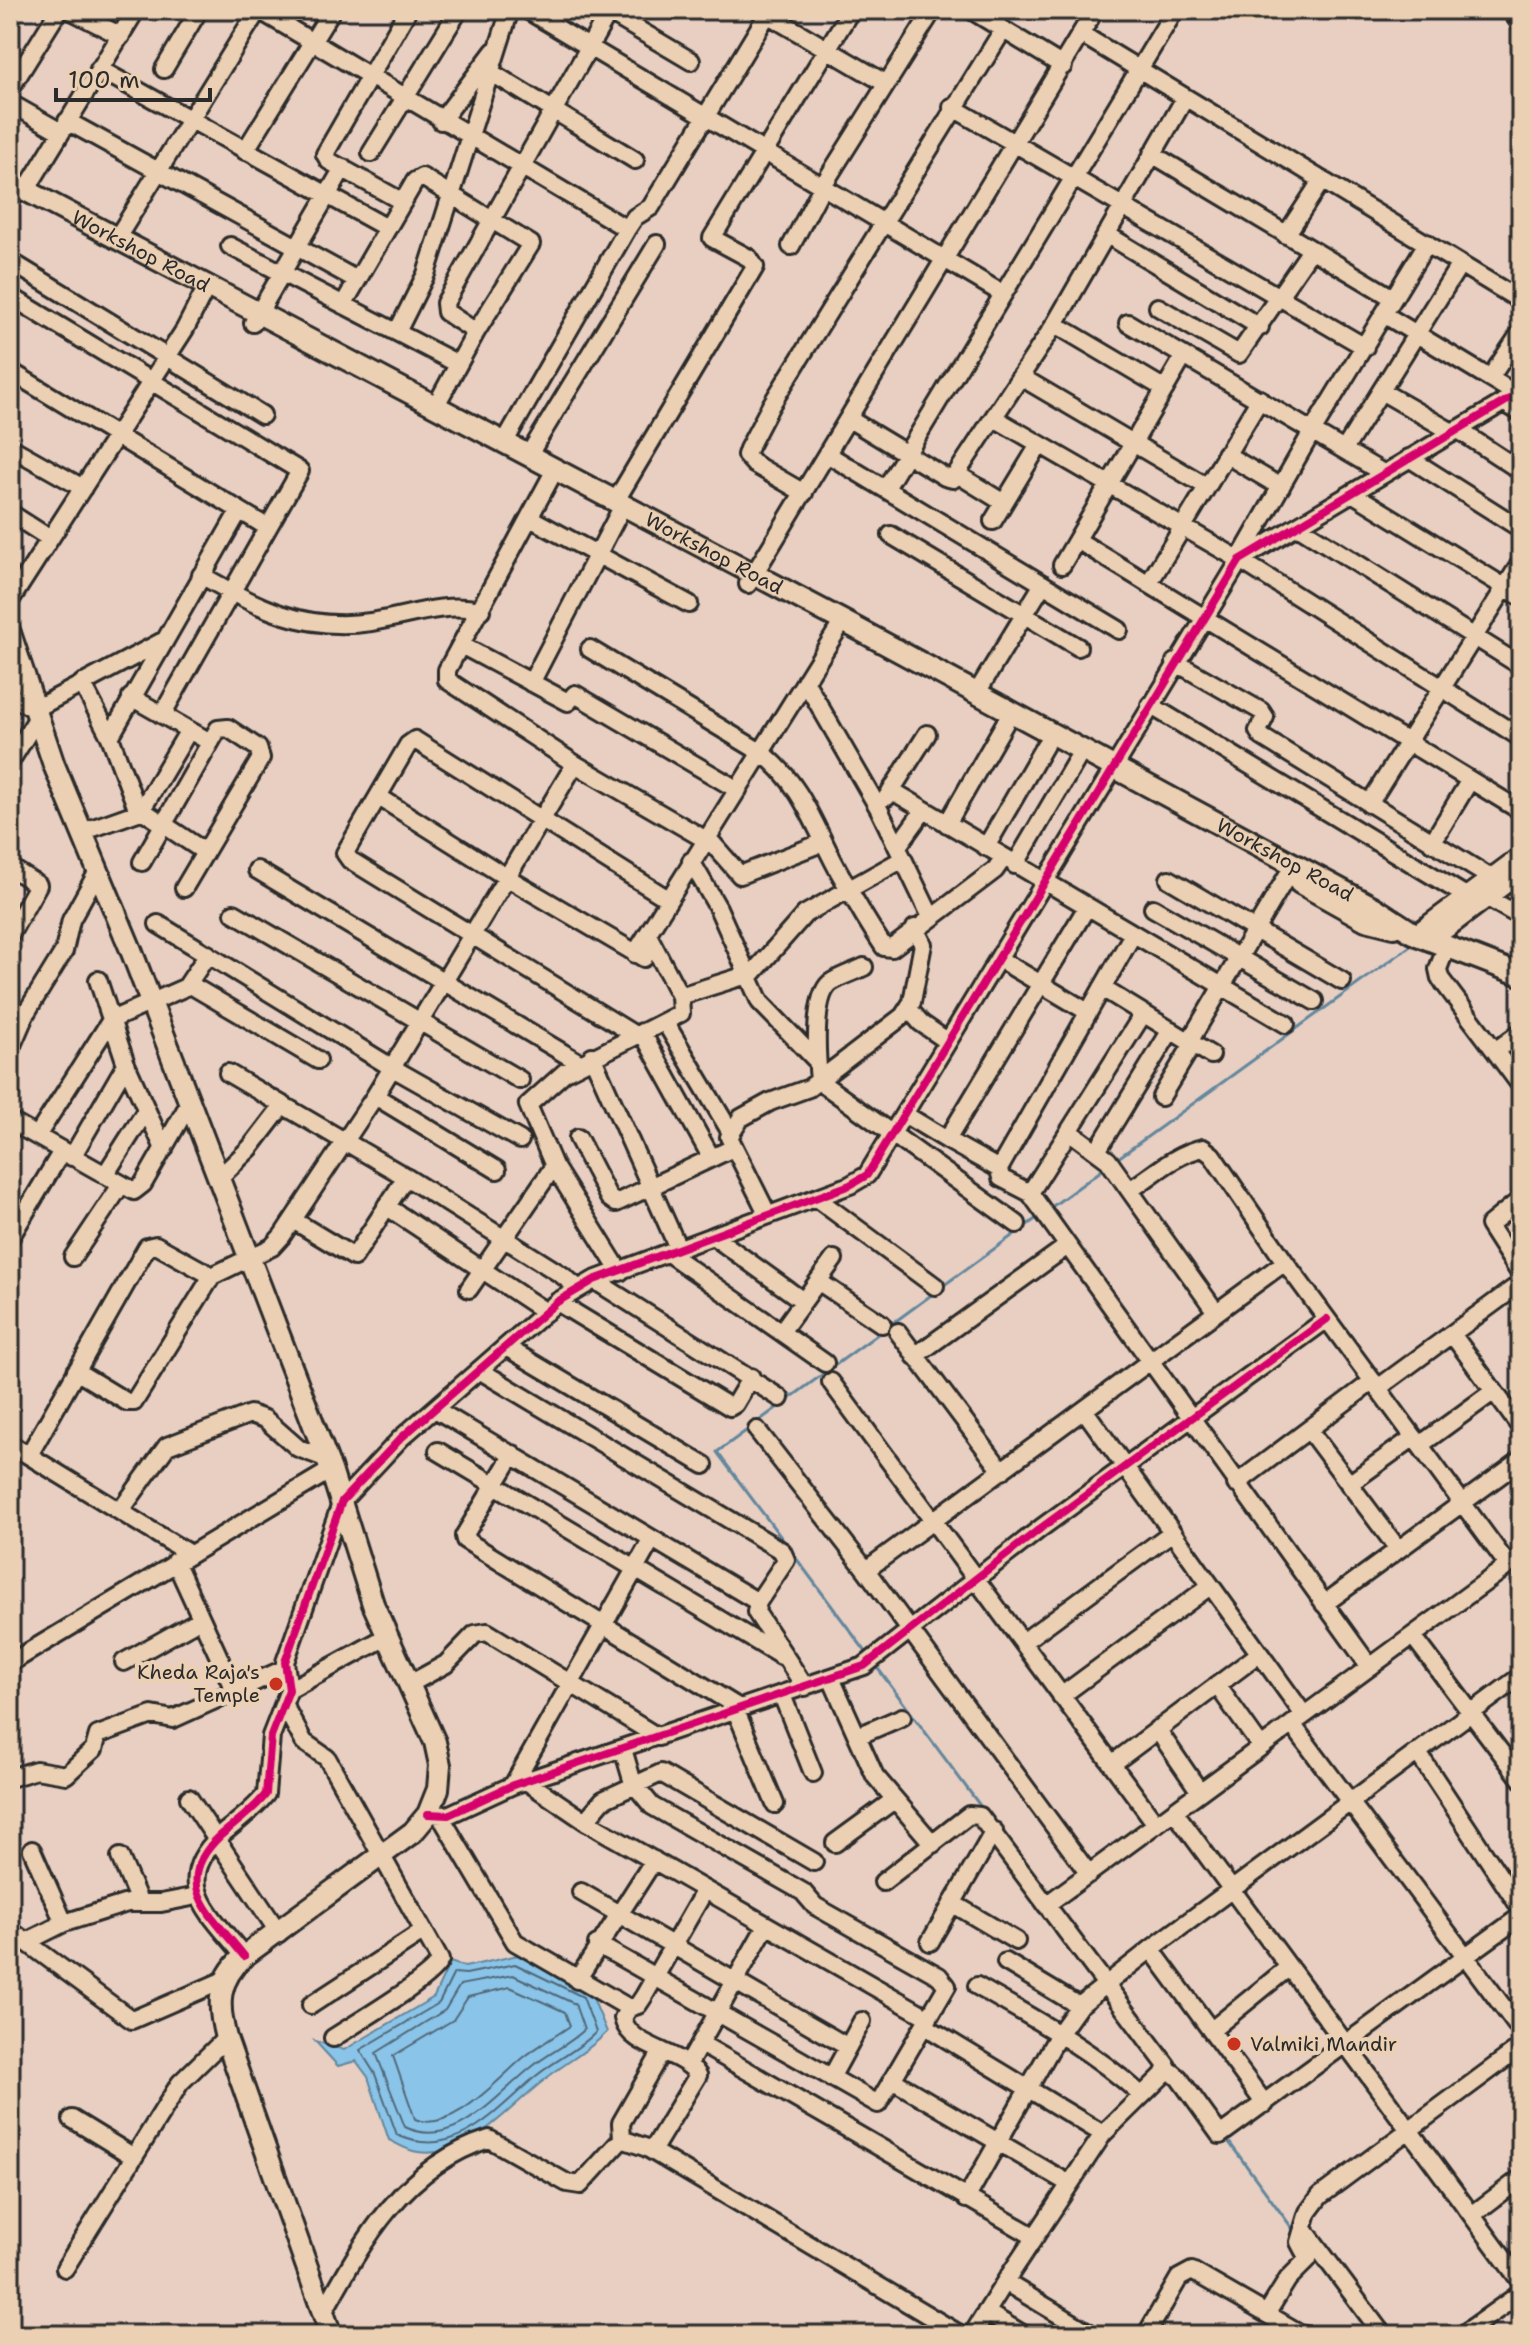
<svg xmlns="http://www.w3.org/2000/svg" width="1531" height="2345" font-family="'Shantell Sans',sans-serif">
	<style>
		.water { fill: #8ac4e9; stroke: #64879d; stroke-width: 2 }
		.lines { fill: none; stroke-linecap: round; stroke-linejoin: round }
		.shore { stroke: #516877; stroke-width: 2 }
		.stream { stroke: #64879d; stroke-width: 3 }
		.minor-casing { stroke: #2b2b2b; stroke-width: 22 }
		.major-casing { stroke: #2b2b2b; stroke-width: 26 }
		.minor { stroke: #ecd0b3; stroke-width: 16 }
		.major { stroke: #ecd0b3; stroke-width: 20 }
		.rail-casing { stroke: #2b2b2b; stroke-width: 6 }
		.rail { stroke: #ecd0b3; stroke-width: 3; stroke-dasharray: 9; stroke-linecap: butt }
		.cycleway-casing { stroke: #ecd0b3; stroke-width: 13 }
		.cycleway { stroke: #d6006c; stroke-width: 8 }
		.poi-dot { fill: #c8321e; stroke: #ecd0b3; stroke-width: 3 }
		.labels { text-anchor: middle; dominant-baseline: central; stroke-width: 8; stroke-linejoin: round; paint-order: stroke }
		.street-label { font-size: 20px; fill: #2b2b2b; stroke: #ecd0b3 }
		.poi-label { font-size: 20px; fill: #2b2b2b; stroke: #ecd0b3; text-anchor: end }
	</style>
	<rect width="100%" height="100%" fill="#e8cfc2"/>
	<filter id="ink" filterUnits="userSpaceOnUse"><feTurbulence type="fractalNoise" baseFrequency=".0125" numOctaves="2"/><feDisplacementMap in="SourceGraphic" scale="16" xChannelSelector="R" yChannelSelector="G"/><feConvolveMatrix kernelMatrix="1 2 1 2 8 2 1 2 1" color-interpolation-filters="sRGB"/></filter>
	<g filter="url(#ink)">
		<!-- water -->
		<path class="water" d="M518 1955 590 1991 607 2032C588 2052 564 2063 543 2081 508 2108 469 2159 418 2152 408 2151 398 2144 389 2140L368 2077 356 2061 338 2066 315 2041 344 2050 434 1997 450 1962 465 1967Z"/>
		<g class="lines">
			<!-- shore -->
			<path class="shore" d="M515 1964 583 1997 596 2032C579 2050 555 2060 536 2076 495 2111 455 2162 397 2135L375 2074 360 2050 439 2003 454 1973 466 1974Z
				M513 1975 575 2004 584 2030C570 2044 549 2053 533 2066 497 2094 455 2151 405 2127L376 2053 445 2010 460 1985Z
				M510 1987 565 2012 570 2026C554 2037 538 2046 523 2058 499 2078 450 2135 415 2119L393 2056 453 2020 468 1997Z"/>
			<!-- stream -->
			<path class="stream" d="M1114 1161 1416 942
				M1050 1208 1105 1168
				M940 1288 1041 1215
				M889 1326 934 1293
				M756 1423 882 1331
				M750 1428 717 1452 786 1544
				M790 1550 869 1656
				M876 1666 984 1811
				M1226 2138 1295 2232
				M1314 2258 1371 2335"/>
			<!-- minor casing -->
			<g class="minor-casing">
				<path id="minor" d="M70 10 121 36
					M259 10 627 229
					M527 10 1003 294
					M605 10 691 61
					M760 10 885 83
					M971 10 1063 66
					M1081 34 1521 301
					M99 69 387 228
					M164 69 199 10
					M492 73 635 160
					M10 89 59 10
					M10 103 61 132
					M952 107 1365 347
					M67 121 357 280
					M441 121 494 51
					M245 151 332 10
					M371 153 459 10
					M1152 154 1393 298
					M26 190 136 10
					M10 201 13 197
					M403 202 329 161 325 154 408 10
					M1106 234 1260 327
					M1286 235 1322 180
					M117 238 258 10
					M230 246 458 364
					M791 246 822 187 933 10
					M10 261 262 415
					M10 296 300 471 162 715
					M343 305 415 181 422 177 531 244 476 332
					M1158 307 1239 354 1311 250
					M1385 315 1516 394
					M253 323 343 168
					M1128 323 1383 473
					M1055 324 1165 389
					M397 332 426 274 510 10
					M10 371 267 527
					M1021 377 1206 486
					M1490 378 1521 332
					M1381 391 1452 432
					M1503 402 1521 413
					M435 407 476 332 446 312 445 303 610 10
					M849 419 945 477 953 479 1055 324 1185 98
					M996 419 1240 560 1521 738
					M1457 429 1521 471
					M504 443 627 229 635 217 651 207 770 10
					M10 447 83 488
					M1344 450 1460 264
					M827 454 1119 630
					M1225 454 1281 487
					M528 456 657 244
					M1409 458 1521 529
					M957 474 1004 503
					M550 479 447 670V680L575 764 713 844 740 875 824 842
					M886 488 1175 10
					M804 493 754 464 746 455 748 449 771 405 1003 30
					M1352 493 1521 597
					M615 502 755 267 749 258 712 238 851 10
					M10 513 49 538
					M530 518 689 604
					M993 521 1039 445
					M1299 527 1521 666
					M891 535 1078 647
					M1077 540 1521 811
					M1240 558 1313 430 1427 243
					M1062 565 1184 356
					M201 575C257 607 303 632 371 622 410 616 441 602 481 610
					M1149 583 1260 399
					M748 584 1095 10
					M10 601 185 329 202 296
					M461 645 568 702 575 694 738 790
					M590 649 762 753C804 785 816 832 842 877 855 901 869 925 884 947L892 948 995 870 1004 857
					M1175 662 1261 711 1265 717 1258 731 1262 737 1491 878
					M805 681 879 809 931 917
					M82 683 110 737
					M531 683 618 515
					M976 694 1043 584
					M10 696 35 709 161 642
					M131 697 210 742
					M1150 705 1466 896
					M10 762 38 717
					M891 790 1286 1024
					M379 797 506 877 644 958
					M887 797 927 734
					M1369 804 1521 562
					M947 824 1005 723
					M82 832 141 811 189 730
					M1432 843 1470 780
					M898 846 924 810
					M986 847 1045 745
					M205 852 136 806 110 737 239 511
					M691 861 718 908 760 1002 817 1061
					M142 862 218 729 228 728 258 748 261 758 184 888
					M1015 865 1076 761
					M10 867 38 885 10 935
					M257 870 580 1063
					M1169 879 1342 981
					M1488 898 1521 917
					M1153 908 1314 1001
					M234 913 520 1080
					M158 924 391 1067 520 1140
					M1415 934 1521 855
					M1430 942 1521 873
					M1446 948 1438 969 1440 978 1495 1051 1521 1032
					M635 954 843 621
					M999 959 1088 1012
					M864 967C854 972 840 976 830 983 812 998 817 1059 819 1081L1017 1224
					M98 980 126 1064 164 1149
					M189 984 318 1060
					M1102 988 1211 1055
					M680 996 753 973 805 914 903 859
					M909 1009 921 1023 947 1041
					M1143 1014 1030 1193 1370 1667
					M665 1022 730 1131
					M642 1032 711 1157
					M635 1035 350 860 345 853 408 745 415 740 668 899
					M1189 1042 1287 876
					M10 1050 26 1013 64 951 71 920 98 871
					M1495 1051 1521 1086
					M592 1056 678 1248
					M228 1073 406 1177 562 1275 578 1288
					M375 1096 497 1170
					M1161 1097 1193 1044
					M904 1114 947 1140 1087 907
					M10 1121 134 1191 143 1184 190 1102
					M1069 1131 1108 1160 1216 1312
					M37 1136 111 1020 186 987 208 954
					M578 1138 609 1198 616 1203 733 1148
					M947 1140 999 1169 1001 1178 1030 1193
					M1097 1151 1171 1030
					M72 1157 126 1064
					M999 1169 1133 934
					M105 1175 145 1112
					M219 1178 250 1148 283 1105
					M1130 1190C1153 1175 1175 1154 1203 1148L1212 1155 1285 1262 1508 1565
					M816 1198 935 1286
					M1521 1199 1489 1225 1521 1275
					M386 1206 546 1312
					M768 1215 729 1137 741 1118 770 1102 809 1088 903 1016 912 1002 923 944 915 928
					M293 1220 354 1257 406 1177
					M713 1236 803 1301
					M10 1238 62 1151
					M668 1253 825 1363
					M73 1257 121 1185
					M620 1272 554 1166 528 1105 565 1072 681 1013 680 996 648 935
					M594 1280 780 1398
					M818 1281 882 1324
					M469 1289 554 1166
					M557 1302 730 1407 735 1404 751 1377
					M781 1332 834 1259
					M898 1332 1002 1471
					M1452 1334 1521 1428
					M506 1347 704 1465
					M915 1356 1066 1247
					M479 1370 782 1551 786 1560 758 1602 756 1612 805 1687
					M76 1371 127 1402H134L212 1276
					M831 1382 1156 1824
					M1378 1388 1521 1283
					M435 1409 758 1602
					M1085 1411 1304 1715
					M757 1430 866 1570 1089 1874
					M1309 1430 1398 1549
					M10 1444 188 1553
					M1420 1445 1494 1391
					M438 1451 781 1656
					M513 1454 464 1536 465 1540 741 1709
					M29 1455 147 1247 156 1245 212 1276 272 1247 282 1236 375 1096 575 764
					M1236 1484 1373 1381
					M1349 1484 1414 1437
					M121 1510 167 1446 250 1414 265 1419 298 1448 325 1458
					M175 1561 234 1690
					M866 1570 1285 1262
					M1324 1604 1521 1460
					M1413 1636 1521 1779
					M1023 1642 1171 1533
					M124 1662 199 1620
					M10 1663 331 1470
					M831 1678 875 1776 933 1844
					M408 1685 446 1664 475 1634 487 1632 658 1737
					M1217 1685 1261 1747
					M289 1690 386 1637
					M782 1695 813 1773
					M1061 1696 1210 1586
					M284 1705 304 1742 327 1758 440 1960C434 1978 354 2024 333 2038
					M736 1711 775 1804
					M1292 1724 1521 2031
					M1157 1729 1200 1792
					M858 1736 902 1717
					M1418 1753 1521 1909
					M1112 1764 1259 1654
					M10 1778 36 1770 66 1775 94 1749 98 1735 152 1715 173 1719 284 1669
					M526 1781 585 1821 929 2018
					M513 1785 652 1539
					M189 1798 279 1933
					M1174 1811 1521 2282
					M428 1814 448 1815 513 1785 864 1666 1041 1528 1327 1319
					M441 1817 515 1942 629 2008 638 2005 644 1996 705 1890
					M585 1821 603 1800 661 1773 814 1862
					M835 1843 894 1800
					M32 1850 64 1923
					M120 1857 139 1901
					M883 1882 969 1815 980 1816 1167 2066 1163 2075 1103 2134 1005 2282 1093 2335
					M581 1892 848 2047
					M952 1903 1016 1941
					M1046 1905 1521 1556
					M10 1930 132 2020 224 1980
					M26 1942 64 1923 127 1903H161L197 1896
					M930 1942 994 1831
					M597 1944 878 2104 947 1986 939 1976 815 1906 803 1892 652 1806 633 1783 623 1749
					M1151 1949 1265 2104
					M244 1956C212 1915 169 1884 220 1836 235 1823 254 1810 266 1794L271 1736 289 1690 285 1662 342 1501 401 1438 557 1302 594 1280 850 1185 867 1175 1240 560 1521 392
					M1006 1962 1079 2006
					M577 1980 654 1860
					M977 1986C1033 2018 1092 2050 1140 2094
					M311 2005 424 1931
					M629 2008 623 2018C629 2049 682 2050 698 2075L652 2151
					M925 2026 1103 2134
					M1213 2029 1289 1967
					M701 2044 1035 2237
					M688 2065 766 1926
					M1167 2068 1179 2078 1220 2135 1521 1916
					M831 2078 862 2021
					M894 2081 1068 2183
					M72 2119 134 2157
					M622 2139 621 2123 662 2051
					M966 2199 1059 2034 1079 2006 1151 1949 1521 1676
					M1472 2215 1521 2178
					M1304 2229 1383 2335
					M65 2268 180 2083 226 2038
					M986 2312 1024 2335
					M323 2313C364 2239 404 2166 489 2139L567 2183 580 2185 622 2139 647 2148 961 2335
					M1267 2313 1288 2279 1308 2259 1299 2242 1308 2212 1320 2196 1521 2047
					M972 2335 1005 2282
					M1146 2335 1179 2278 1192 2271 1303 2335
					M1462 2335 1521 2293"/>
			</g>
			<!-- major casing -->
			<g class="major-casing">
				<g id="major">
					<path id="s1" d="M10 182 843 621 1373 907 1413 933"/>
					<path d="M10 633 54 765 131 950 331 1470 373 1604 435 1742 440 1765 438 1789 428 1814 413 1832 244 1956C217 1981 217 2004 226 2038L331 2335"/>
					<path d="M1300 883 1366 920 1394 927"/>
					<path d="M1417 935 1521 975"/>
				</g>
			</g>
			<!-- minor -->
			<use href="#minor" class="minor"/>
			<!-- major -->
			<use href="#major" class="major"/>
			<!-- rail casing -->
			<g class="rail-casing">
				<path id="rail" d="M1500 10 1521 38"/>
			</g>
			<!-- rail -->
			<use href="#rail" class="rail"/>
			<!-- cycleway casing -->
			<g class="cycleway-casing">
				<path id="cycleway" d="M428 1814 448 1815 513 1785 864 1666 1041 1528 1327 1319
					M244 1956C212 1915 169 1884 220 1836 235 1823 254 1810 266 1794L271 1736 289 1690 285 1662 342 1501 401 1438 557 1302 594 1280 850 1185 867 1175 1240 560 1521 392"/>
			</g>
			<!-- cycleway -->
			<use href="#cycleway" class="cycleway"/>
		</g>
	</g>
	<!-- markers -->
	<g class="poi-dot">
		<circle cx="276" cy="1684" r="8"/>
		<circle cx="1234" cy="2044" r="8"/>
	</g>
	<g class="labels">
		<!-- street labels -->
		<g class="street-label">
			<text stroke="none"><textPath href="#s1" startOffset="148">Workshop Road</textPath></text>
			<text stroke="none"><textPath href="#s1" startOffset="796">Workshop Road</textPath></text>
			<text stroke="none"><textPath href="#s1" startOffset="1444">Workshop Road</textPath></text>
		</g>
		<!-- poi labels -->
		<g class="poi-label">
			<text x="260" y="1672">Kheda Raja's<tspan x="260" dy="23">Temple</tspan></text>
			<text x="1250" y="2044" text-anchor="start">Valmiki Mandir</text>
		</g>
	</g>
	<!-- margin -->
	<rect width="1531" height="2345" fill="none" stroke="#ecd0b3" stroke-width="40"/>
	<rect x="20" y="20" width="1491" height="2305" fill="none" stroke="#2b2b2b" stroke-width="3" filter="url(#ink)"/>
	<!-- scale -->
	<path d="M56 88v12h154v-12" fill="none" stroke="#2b2b2b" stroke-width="4"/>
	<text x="68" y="88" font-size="24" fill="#2b2b2b" stroke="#ecd0b3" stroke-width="6" paint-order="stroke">100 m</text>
</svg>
